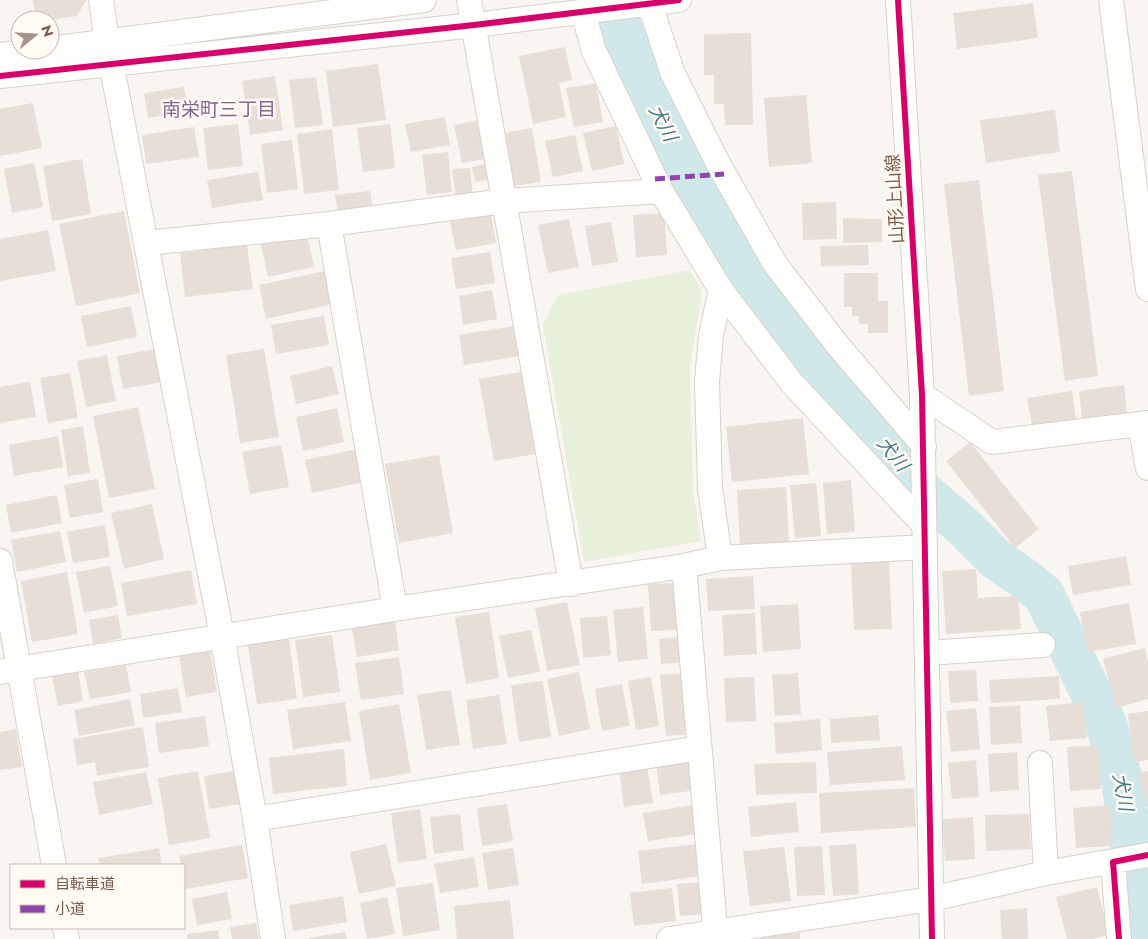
<svg xmlns="http://www.w3.org/2000/svg" width="1148" height="939" font-family="Jost,'Noto Sans JP',sans-serif">
	<style>
		.green { fill: #e7f0db }
		.lines { fill: none; stroke-linecap: round; stroke-linejoin: round }
		.river { stroke: #d0e8ea; stroke-width: 42 }
		.building { fill: #e6ded7 }
		.minor-casing { stroke: #d7d1cb; stroke-width: 26 }
		.minor { stroke: #fefefd; stroke-width: 24 }
		.quiet { stroke: #8e44ad; stroke-width: 5; stroke-dasharray: 10 5; stroke-linecap: butt }
		.cycleway-casing { stroke: #fffaf3; stroke-width: 9 }
		.cycleway { stroke: #d6006c; stroke-width: 6 }
		.labels { text-anchor: middle; dominant-baseline: central; stroke-width: 5; stroke-linejoin: round; paint-order: stroke }
		.street-label { font-size: 18px; fill: #7a5c4d; stroke: #fffaf3 }
		.neighbourhood-label { font-size: 19px; fill: #846695; stroke: #fffaf3 }
		.water-label { font-size: 19px; font-style: italic; fill: #437c86; stroke: #fffaf3 }
	</style>
	<rect width="100%" height="100%" fill="#f9f5f0"/>
	<!-- green -->
	<path class="green" d="M690 270 702 292 690 366 693 492 701 541 584 562 543 325 558 295Z"/>
	<g class="lines">
		<!-- river -->
		<path class="river" d="M612 0 618 20 647 93 728 250 803 342 862 420 924 493 964 527 997 560 1022 577 1044 595 1106 724 1122 780 1131 839 1136 939"/>
	</g>
	<!-- building -->
	<path class="building" d="M33 0H86L77 16 51 20H36Z
		M1033 3 1038 38 957 49 953 13Z
		M751 33 753 125H725L724 104H714V75H704V34Z
		M565 47 572 80 559 83 566 117 533 124 519 56Z
		M378 64 386 120 333 127 326 71Z
		M275 76 283 130 250 135 242 81Z
		M316 77 323 125 295 128 289 80Z
		M596 83 603 122 574 127 566 88Z
		M184 87 188 112 148 118 144 93Z
		M806 95 812 163 769 167 764 98Z
		M33 103 42 148 0 156V109Z
		M1055 110 1060 152 986 163 980 120Z
		M445 117 450 145 411 152 405 124Z
		M483 119 490 158 462 163 454 125Z
		M238 124 243 166 208 170 203 128Z
		M390 124 395 168 363 172 357 128Z
		M616 126 624 164 592 171 583 133Z
		M194 127 199 157 146 164 142 135Z
		M532 128 541 182 513 186 504 133Z
		M332 129 339 190 304 194 297 134Z
		M575 135 583 171 553 177 545 141Z
		M292 140 298 189 267 193 261 144Z
		M448 152 452 192 427 195 422 155Z
		M82 159 91 214 52 221 43 166Z
		M34 163 43 207 12 213 4 169Z
		M489 163 492 179 475 182 472 167Z
		M470 168 473 196 456 198 452 169Z
		M1072 171 1098 376 1065 381 1038 175Z
		M258 172 263 200 212 208 207 180Z
		M979 180 1004 391 969 396 944 184Z
		M370 191 373 209 338 214 335 195Z
		M836 202 837 239 803 240 802 203Z
		M124 211 140 293 76 306 59 224Z
		M664 213 667 255 636 257 633 215Z
		M491 214 496 243 456 250 450 222Z
		M843 218 882 219V242L843 243Z
		M569 219 579 267 548 273 538 225Z
		M611 222 618 262 592 266 585 226Z
		M48 230 56 271 0 281V239Z
		M307 235 314 267 268 277 261 244Z
		M247 245 253 289 185 297 180 253Z
		M868 245 869 265 821 266 820 246Z
		M490 252 495 283 456 289 451 258Z
		M325 271 333 304 266 319 259 285Z
		M844 273H878V301H888V333H868V324H859V316H852V307H844Z
		M492 290 497 319 463 325 459 296Z
		M131 306 137 337 87 347 81 316Z
		M324 316 329 345 276 354 271 325Z
		M514 326 519 356 464 365 459 335Z
		M155 349 162 382 123 389 117 356Z
		M264 349 279 437 240 443 226 355Z
		M107 355 116 401 86 407 77 361Z
		M332 366 339 394 296 404 290 376Z
		M521 372 536 454 494 461 479 379Z
		M70 373 78 418 48 423 40 378Z
		M30 382 36 417 0 423V387Z
		M1124 385 1127 414 1082 419 1079 391Z
		M1072 391 1076 419 1032 426 1027 398Z
		M138 407 155 489 109 498 93 416Z
		M337 408 344 442 303 451 296 417Z
		M803 418 809 474 732 482 726 427Z
		M83 426 90 473 68 476 61 430Z
		M58 436 63 467 14 476 9 445Z
		M970 442 1039 529 1015 548 946 461Z
		M281 445 289 487 250 494 242 452Z
		M357 449 364 482 312 493 305 460Z
		M439 455 453 533 399 543 385 464Z
		M98 479 103 512 70 518 64 485Z
		M851 480 855 532 827 534 823 483Z
		M816 483 821 536 795 538 790 485Z
		M786 487 789 542 740 545 737 490Z
		M57 495 62 523 11 533 6 505Z
		M152 504 164 559 124 569 111 513Z
		M105 525 110 557 73 563 67 532Z
		M60 531 66 562 17 572 11 540Z
		M1126 556 1131 585 1073 595 1068 566Z
		M889 560 892 629 854 630 851 562Z
		M110 566 118 606 84 613 76 572Z
		M976 569 978 598 1018 596 1021 629 946 634 942 571Z
		M191 570 197 604 127 616 121 583Z
		M67 572 78 634 32 642 21 581Z
		M753 576 755 609 708 611 706 579Z
		M676 583 678 630 651 631 648 584Z
		M567 602 580 665 547 671 535 608Z
		M1129 603 1136 644 1087 652 1080 612Z
		M798 604 801 649 763 652 760 606Z
		M643 607 648 659 618 662 613 610Z
		M489 612 499 678 466 684 455 617Z
		M755 613 757 654 724 656 722 615Z
		M118 615 122 638 93 644 89 620Z
		M607 616 611 655 583 658 580 618Z
		M395 621 399 650 357 657 352 628Z
		M531 630 540 672 508 678 499 636Z
		M332 635 340 692 303 697 295 640Z
		M681 637 683 662 661 664 659 639Z
		M289 639 297 699 257 704 248 645Z
		M1145 648 1148 661V699L1116 708 1103 659Z
		M210 651 217 692 186 697 179 656Z
		M399 657 404 694 361 700 355 663Z
		M126 665 131 692 90 699 84 672Z
		M976 670 978 701 950 703 948 671Z
		M78 671 83 701 58 706 52 676Z
		M579 672 590 729 559 736 547 679Z
		M685 673 691 734 666 736 660 675Z
		M798 673 801 714 775 716 772 675Z
		M1059 676 1060 699 991 703 989 680Z
		M651 677 659 726 636 730 628 681Z
		M754 677 756 721 726 722 724 678Z
		M543 681 551 737 519 742 511 685Z
		M622 684 630 726 602 731 595 689Z
		M178 688 182 712 143 718 140 694Z
		M451 690 460 745 426 750 417 695Z
		M499 695 507 744 473 749 466 700Z
		M130 699 135 725 79 736 74 710Z
		M345 702 351 741 293 749 287 710Z
		M1083 702 1087 738 1050 741 1046 706Z
		M399 704 411 773 370 780 359 711Z
		M1020 705 1022 743 991 745 989 707Z
		M976 708 980 749 951 752 946 711Z
		M1148 711V760L1134 762 1128 714Z
		M878 715 880 740 831 743 830 719Z
		M205 716 209 746 159 753 155 723Z
		M820 719 822 750 776 754 774 723Z
		M143 727 149 767 97 776 95 762 77 765 73 739Z
		M16 729 22 767 0 770V732Z
		M1098 745 1101 789 1070 791 1067 747Z
		M902 746 905 780 830 785 827 752Z
		M344 749 347 786 273 794 269 758Z
		M1017 752 1019 790 990 792 988 754Z
		M692 759 697 790 660 795 656 765Z
		M976 760 979 797 952 799 948 763Z
		M816 762 817 793 756 795 754 764Z
		M647 765 653 803 624 807 619 769Z
		M198 771 210 838 169 845 158 778Z
		M235 771 240 804 209 809 204 776Z
		M1148 771V807H1147L1138 773Z
		M146 772 153 804 99 815 93 782Z
		M914 788 916 827 821 833 819 793Z
		M796 802 799 832 751 837 748 807Z
		M507 804 513 841 482 846 477 808Z
		M693 805 697 834 648 841 643 813Z
		M1110 805 1113 846 1076 848 1073 808Z
		M420 809 427 859 398 863 391 813Z
		M460 814 464 850 434 854 430 817Z
		M1029 814 1031 849 986 851 985 815Z
		M973 817 975 859 945 861 942 819Z
		M386 844 396 886 359 894 350 852Z
		M698 844 702 876 642 884 638 851Z
		M856 844 859 894 833 896 829 846Z
		M242 845 248 878 185 889 184 865H181L179 856Z
		M822 846 825 895 797 896 794 847Z
		M784 847 791 901 750 906 743 851Z
		M159 848 162 865H100L98 858Z
		M513 848 519 885 488 890 482 853Z
		M474 857 479 887 440 893 434 864Z
		M704 882 706 914 680 916 677 884Z
		M433 883 440 930 403 936 396 888Z
		M1097 887 1109 935 1092 939H1067L1056 897Z
		M672 888 676 921 634 926 630 893Z
		M227 892 232 919 197 925 192 899Z
		M343 896 347 922 293 931 289 905Z
		M387 897 395 934 367 939 360 903Z
		M510 900 514 939H457L454 906Z
		M1027 908 1028 939H1002L1000 910Z
		M256 923 259 939H232L230 927Z
		M218 930 219 939H187V934Z
		M345 932 347 939H309V938Z
		M800 933V939H762V935Z"/>
	<g class="lines">
		<!-- minor casing -->
		<g class="minor-casing">
			<path id="minor" d="M101 0 107 42 222 636 255 819 273 939
				M469 0 571 584
				M898 0 922 395 932 939
				M1111 0 1148 289
				M650 5 673 74 720 167 775 264 840 348 924 446
				M583 12 594 51 661 191 721 290 711 335 707 382 710 488 720 558
				M50 49 424 0
				M0 55 42 50
				M0 76 474 25 679 0
				M329 224 395 609
				M147 243 329 224 504 201 661 191
				M721 290 791 382 924 525
				M922 395 992 442 1148 423
				M1140 424 1148 468
				M0 561 54 865
				M684 566 716 939
				M928 653 1043 645
				M0 672 395 609 684 566 720 558 925 547
				M1040 763 1046 873
				M255 819 699 748
				M1113 862 1119 939
				M65 928 67 939
				M669 939 931 899 1046 873 1148 855"/>
		</g>
		<!-- minor -->
		<use href="#minor" class="minor"/>
		<!-- quiet -->
		<path class="quiet" d="M655 179 724 174"/>
		<!-- cycleway casing -->
		<g class="cycleway-casing">
			<path id="cycleway" d="M898 0 922 395 932 939
				M0 76 474 25 679 0
				M1119 939 1113 862 1148 855"/>
		</g>
		<!-- cycleway -->
		<use href="#cycleway" class="cycleway"/>
	</g>
	<g class="labels">
		<!-- street labels -->
		<g class="street-label">
			<text transform="translate(895 199) rotate(-93)">山形上山線</text>
		</g>
		<!-- neighbourhood labels -->
		<g class="neighbourhood-label">
			<text x="219" y="109">南栄町三丁目</text>
		</g>
		<!-- water labels -->
		<g class="water-label">
			<text transform="translate(663 123) rotate(63)">犬川</text>
			<text transform="translate(893 454) rotate(51)">犬川</text>
			<text transform="translate(1123 792) rotate(79)">犬川</text>
		</g>
	</g>
	<!-- legend -->
	<rect x="10" y="864" width="175" height="65" fill="#fffaf3" stroke="#cabbb1"/>
	<rect x="20" y="880" width="25" height="8" fill="#d6006c" stroke="#cabbb1"/>
	<text x="55" y="889" font-size="15" fill="#7a5c4d">自転車道</text>
	<rect x="20" y="905" width="25" height="8" fill="#8e44ad" stroke="#cabbb1"/>
	<text x="55" y="914" font-size="15" fill="#7a5c4d">小道</text>
	<!-- north arrow -->
	<g transform="translate(35 35) rotate(72)"><circle r="24" fill="#fffaf3" stroke="#cabbb1"/>
	<path d="M0-4L9 19L0 12L-9 19Z" fill="#a69286"/>
	<text y="-8" font-size="14" font-weight="bold" text-anchor="middle" fill="#7a5c4d">N</text>
	</g>
</svg>
